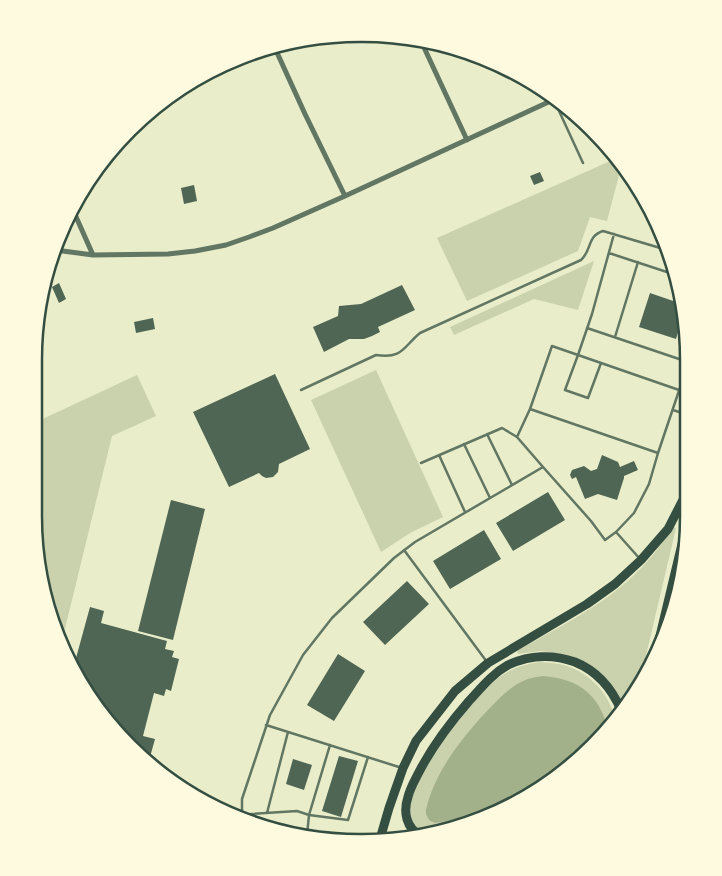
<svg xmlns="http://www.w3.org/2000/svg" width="722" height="876" font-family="Montserrat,sans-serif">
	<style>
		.green { fill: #cad2ad }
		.water { fill: #a3b18a }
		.building { fill: #4f6655 }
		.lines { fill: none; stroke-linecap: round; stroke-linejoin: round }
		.service { stroke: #617663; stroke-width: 2.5 }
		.minor { stroke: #617663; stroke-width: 5 }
		.secondary { stroke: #344e41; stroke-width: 8 }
		.primary { stroke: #344e41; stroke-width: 9 }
		.rim { fill: none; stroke: #344e41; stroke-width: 2.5 }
	</style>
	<rect width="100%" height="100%" fill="#e9edc9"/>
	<!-- green -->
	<path class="green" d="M617 158 622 164 607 221 590 217 578 251 467 301 437 238Z
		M594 261 578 310 534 299 454 335 450 327Z
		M376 370 443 517 410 533 381 552 311 400Z
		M137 375 156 416 112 436 62 641 45 599 34 515V423Z
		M673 527 676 528 640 681 623 707 573 657 556 653 540 651 518 654 517 651C555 629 604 605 635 574 650 560 662 544 673 527Z
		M540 662C549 663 558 663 567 666 591 674 609 694 615 718L607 731 560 774 505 809 430 834C379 824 441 740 458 720 469 706 486 687 501 676 513 668 525 664 540 662Z"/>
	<!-- water -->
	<path class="water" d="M543 676C579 679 599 694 608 729L607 731 560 774 505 809 492 813 435 823 429 820 426 814V810C434 773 461 739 486 712 497 701 507 689 521 682 528 678 536 677 543 676Z"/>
	<!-- building -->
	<path class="building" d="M540 172 544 181 534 185 530 176Z
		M194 185 197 201 184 204 181 188Z
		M59 283 66 299 59 303 52 287Z
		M402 285 415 310 378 327 380 332 372 336 364 339H349L324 352 313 327 338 316 339 306 361 304Z
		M650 293 682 304 683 315 676 339 639 327Z
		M153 318 155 329 136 333 134 322Z
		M275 374 310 449 279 464 278 472 273 477 266 478 262 476 259 473 229 487 193 412Z
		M602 455 618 462 620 467 634 461 638 470 624 476V478L617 500 598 494 585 499 576 477 572 479 570 475 572 470 584 466 591 471 597 469Z
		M548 492 565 520 513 551 496 523Z
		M171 500 205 509 173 640 138 631Z
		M484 530 501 559 450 589 433 561Z
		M407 581 429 604 385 645 363 622Z
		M90 607 104 611 101 623 167 641 165 649 174 651 172 657 179 659 171 691 166 689 164 696 154 693 143 736 155 739 150 757 141 755V756L129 746 77 678 73 669Z
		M338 654 365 671 334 721 307 705Z
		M339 756 358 761 341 817 322 811Z
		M293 759 312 765 304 790 286 784Z"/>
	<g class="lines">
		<!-- service -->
		<path class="service" d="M554 100 583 163
			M609 253 676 275
			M587 328 688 362
			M615 337 638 262
			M601 363 588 398 565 390 578 355 679 390
			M301 390 376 355C403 359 403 347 420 333L581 260C592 250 587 236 603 231L667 250
			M530 409 658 453
			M673 410 688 415
			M487 434 512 485
			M464 444 490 498
			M439 455 465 512
			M421 463 502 428 517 437
			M543 467 591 521 605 540 616 532 640 559
			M616 532 634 513 649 484 658 453 688 364
			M404 550 487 662
			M266 725 402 768
			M267 813 288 732
			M236 815 297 811 309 815 348 820 368 757
			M242 818V799L270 715 303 655 332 618 394 558 415 542 543 467 517 437 530 409 552 346 578 355 592 314 614 234
			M307 835 309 815 330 745"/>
		<!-- minor -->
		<path class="minor" d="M421 41 467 140
			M274 46 305 114 345 196
			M73 210 93 255
			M55 250 93 255 168 254 195 251 226 245 249 237 273 228 345 196 555 99"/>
		<!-- secondary -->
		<path class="secondary" d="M653 663 688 517"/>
		<!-- primary -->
		<path class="primary" d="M421 836C406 828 403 812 408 797 410 788 415 780 419 772 433 745 449 724 469 701 481 688 492 674 508 665 529 655 553 654 575 662 597 671 612 689 621 710
			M380 839 389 808 403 768 416 741 455 691 488 663 587 604 615 584 641 560 668 529 688 490"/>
	</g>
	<!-- crop -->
	<path d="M0 0H722V876H0ZM360 42H362A318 318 0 0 1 680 360V516A318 318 0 0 1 362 834H360A318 318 0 0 1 42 516V360A318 318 0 0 1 360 42Z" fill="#fefae0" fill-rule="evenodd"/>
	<path class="rim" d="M360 42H362A318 318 0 0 1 680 360V516A318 318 0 0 1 362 834H360A318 318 0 0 1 42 516V360A318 318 0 0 1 360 42Z"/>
</svg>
